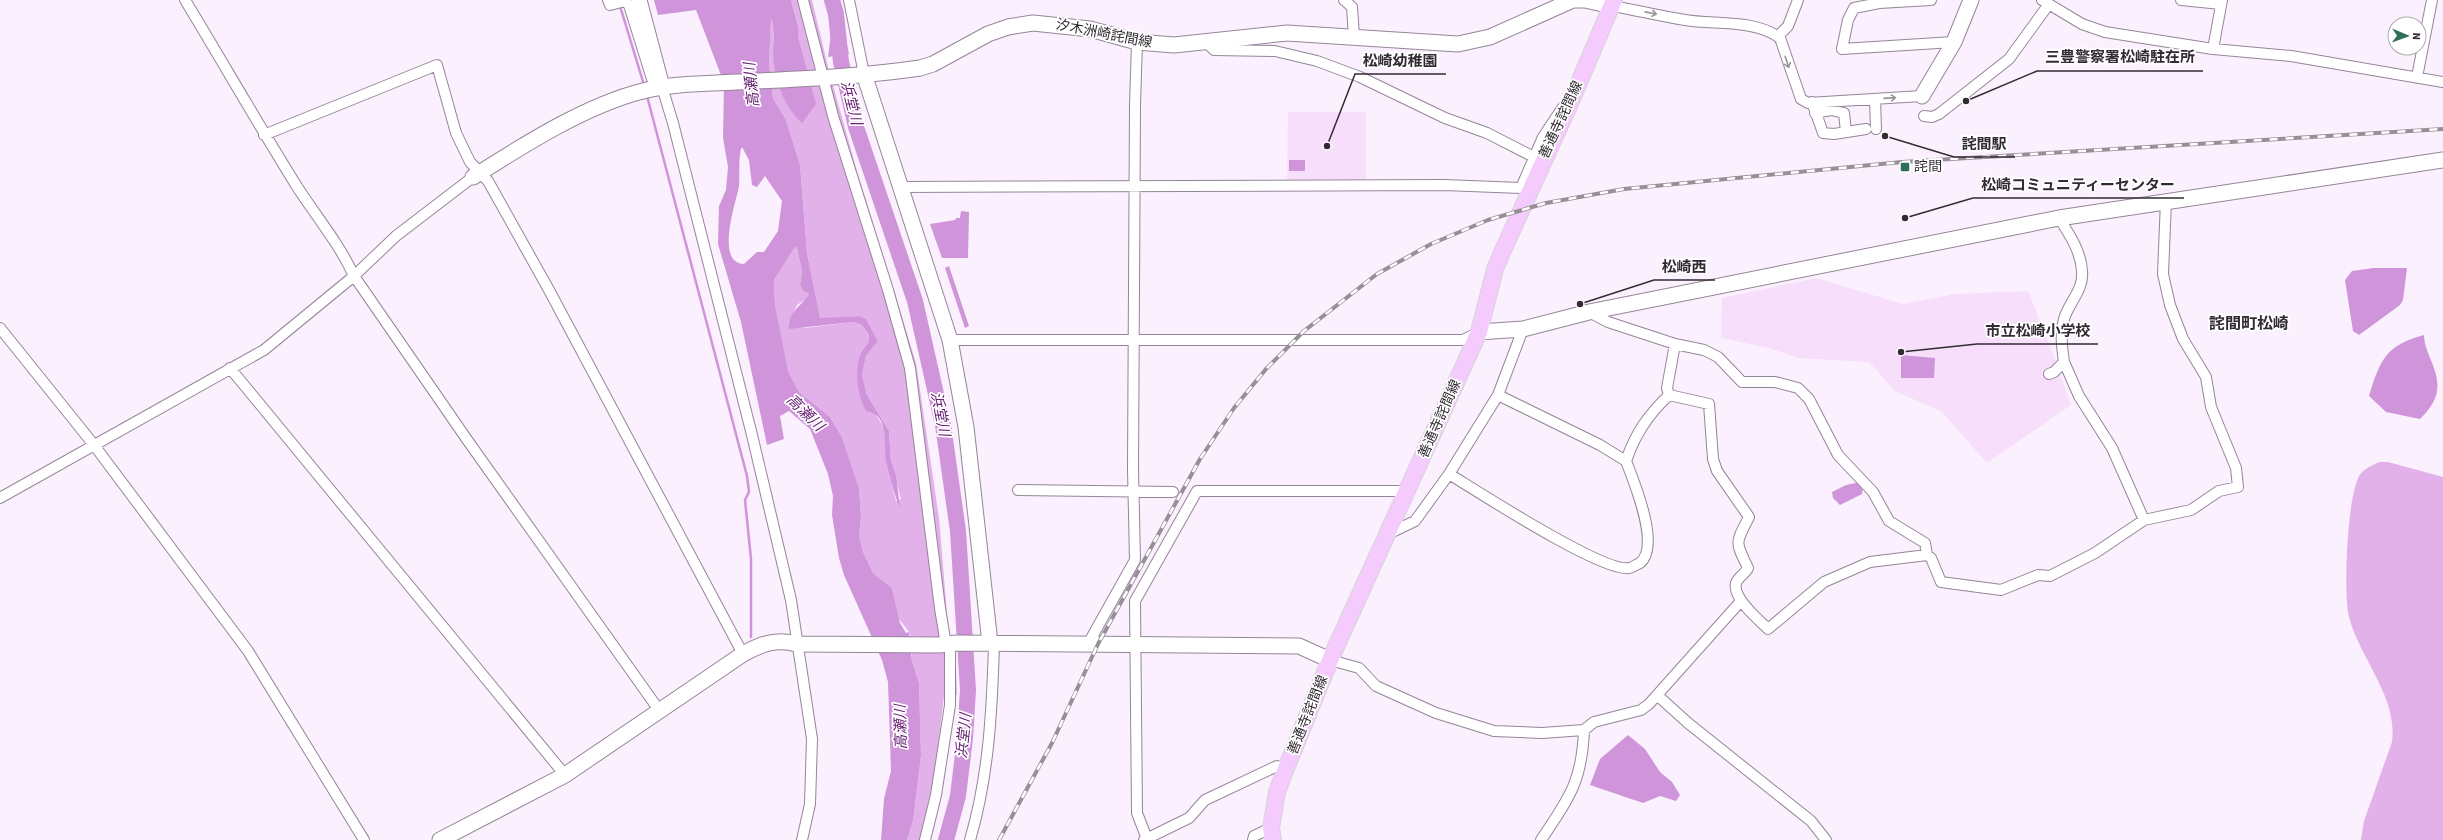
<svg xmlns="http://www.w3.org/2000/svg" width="2443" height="840" font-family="'Source Sans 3','Noto Sans JP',sans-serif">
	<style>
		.built { fill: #f7dffb }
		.green { fill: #e2b1ea }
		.water { fill: #cf94da; fill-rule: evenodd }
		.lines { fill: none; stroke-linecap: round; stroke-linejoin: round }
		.stream { stroke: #cf94da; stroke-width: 2.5 }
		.river { stroke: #cf94da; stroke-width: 16 }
		.street-casing { stroke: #958598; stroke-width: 12 }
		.secondary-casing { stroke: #958598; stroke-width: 17 }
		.primary-casing { stroke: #d6d5d6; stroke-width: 18 }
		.street { stroke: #fff; stroke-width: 10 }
		.secondary { stroke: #fff; stroke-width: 15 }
		.primary { stroke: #f5cafd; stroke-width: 16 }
		.rail-casing { stroke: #978e98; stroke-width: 4 }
		.rail { stroke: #fff; stroke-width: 2.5; stroke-dasharray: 8; stroke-linecap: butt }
		.oneway { stroke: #989599 }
		.poi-dot { fill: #2f6e5b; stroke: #fff; stroke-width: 1.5 }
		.labels { text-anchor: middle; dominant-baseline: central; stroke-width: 3.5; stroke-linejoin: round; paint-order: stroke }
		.street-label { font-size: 14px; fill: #322b33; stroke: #fff }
		.poi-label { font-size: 14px; fill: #322b33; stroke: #fff; text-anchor: start }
		.water-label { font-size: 15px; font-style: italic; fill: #672073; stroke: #fff }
		.quarter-label { font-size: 16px; font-weight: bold; fill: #322b33; stroke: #fff }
		.leader { fill: none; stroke: #322b33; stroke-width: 1.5 }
		.callout-dot { fill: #322b33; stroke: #fff; stroke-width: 1.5 }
		.callout-label { font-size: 15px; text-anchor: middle; font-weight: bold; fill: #322b33; stroke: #fff; stroke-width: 3.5; stroke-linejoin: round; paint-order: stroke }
	</style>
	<rect width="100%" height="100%" fill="#fbf0fd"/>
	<!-- built -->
	<path class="built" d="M1288 112H1366V181L1287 182Z
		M1816 278 1903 304 1955 294 2028 291 2054 356 2071 405 1987 463 1942 412 1895 391 1869 362 1798 358 1769 348 1721 338 1722 298Z"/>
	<!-- green -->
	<path class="green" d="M791 0H812L829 71 857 171 916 363 939 518 949 638 955 639 957 695 944 696 935 771 920 840H907L913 821 921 756 919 683 912 661V642L909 632 899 619 892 588 873 573 863 552 859 536 861 516 859 488 842 437 830 417 799 392 787 372 775 305 774 280 795 247 797 248 802 271 800 285 802 290 809 294 806 299 797 305 788 324 805 328 853 322 862 325 869 335V343L860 355 857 374 874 412 885 429 886 463 896 501 901 499 891 461 889 431 867 395 862 375 866 356 878 341 866 319 857 316 820 319 807 253 800 165 786 120 773 98 769 64 771 18 774 28 773 54 798 37 799 28Z
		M2379 462H2388L2443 477V840H2361L2364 821 2392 742C2398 697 2360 659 2349 617 2343 594 2347 490 2361 473 2366 468 2373 465 2379 462Z"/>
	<!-- water -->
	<path class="water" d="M654 0H791L799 29 798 37 816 104 802 123C783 106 774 78 773 53 773 41 776 30 771 19L769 64 773 98 786 120 800 165 807 253 820 318 859 316 866 319 878 341 866 356 862 375 867 395 889 431 891 461 896 476 900 507C895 498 889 474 886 463 883 445 891 415 866 411 858 396 854 373 860 355 862 351 866 346 869 342V335L862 325 853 322 789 329C787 312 802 306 809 294L802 290 800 285 802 271 797 248 795 247 774 280 775 305 788 372 799 392 830 417 842 437 859 488 861 516 859 536 863 552 873 573 892 588 900 623 906 633 909 632 912 661 919 683 921 756 913 821 907 840H881L884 799 891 771 888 682 882 660 844 575 839 558 832 515 833 496 828 474 810 429 789 411 780 416 784 439 767 445 741 322 718 244 719 206 726 190 728 167 723 138 724 83 696 10 658 15ZM742 147 749 160 752 185 757 187 765 176 782 201 778 231 764 252H757L744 264C714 263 737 200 739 186 740 176 738 154 742 147Z
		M828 0H837L849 54 828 57 833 18Z
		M1289 160H1305V171H1289Z
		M961 211 969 212 968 258H942L930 224 955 220 956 218H960Z
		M949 266 969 326 965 328 945 268Z
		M2373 268H2407L2403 300 2400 305 2359 335 2353 331 2345 280 2352 271Z
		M2424 335C2424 343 2427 350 2430 358 2442 385 2440 399 2420 419L2386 412 2369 396C2380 360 2386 345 2424 335Z
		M1901 355 1935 358 1934 378H1901Z
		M1861 482 1863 486 1862 494 1840 505 1833 498 1832 492 1846 485Z
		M1628 735 1645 749 1660 772 1672 782 1680 795 1676 801 1660 796 1643 803 1590 785 1600 759Z"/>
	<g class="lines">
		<!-- stream -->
		<path class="stream" d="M620 6 644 85
			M647 96 747 476 749 492 745 500 751 559V637"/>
		<!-- river -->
		<path class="river" d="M832 0 836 14 841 62 856 127 915 301 943 425 958 531 968 690 965 738 958 796 946 840"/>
		<!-- street casing -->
		<g class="street-casing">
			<path id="street" d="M185 0C222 61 258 124 296 185 315 215 339 243 354 276L468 441 659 710
				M608 0 610 5 625 1 629 5 652 79 662 87 673 123 752 435 791 600 812 739 810 804 802 840
				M803 0 833 116 888 290 910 368 940 608 946 645
				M849 0 864 74
				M1344 0 1352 7 1354 37
				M1931 0 1879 3 1854 8 1848 20 1842 49 1954 42
				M2042 0 2082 24 2105 32 2213 49 2291 56 2443 82
				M2181 0 2221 4
				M1612 6C1636 10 1660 16 1685 20 1714 25 1755 19 1780 38L1801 99 1808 103 1922 96
				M1778 36 1788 26 1798 0
				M1207 43 1214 50 1275 51 1317 61 1360 77 1445 118 1487 133 1534 157
				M2213 49 2222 0
				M2417 77 2432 0
				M1875 99 1876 129
				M1812 102 1823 133 1834 134 1866 129
				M1815 113 1831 110 1844 113 1846 132
				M1924 116 1932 117 1939 114 2009 59 2049 4
				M264 135 437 65 456 133 470 162 488 181 549 290 743 654
				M899 187 1444 185 1521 188 1543 137 1563 107
				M1589 312 1608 322 1675 344 1704 350 1718 357 1742 382H1775L1798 388 1809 399 1838 455 1873 492 1889 521 1925 543 1927 555
				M0 328 94 445 248 651 364 840
				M950 340H1463L1479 332
				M2064 362 2079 396 2112 448 2144 520
				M230 368 565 775
				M2049 374 2054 372 2064 362C2062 348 2060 333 2064 319 2069 302 2084 290 2082 271 2081 251 2069 234 2059 218
				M1498 395 1600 445 1626 461
				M1669 395 1709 404 1713 459 1717 471 1749 517C1735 544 1735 541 1748 568 1745 574 1738 577 1736 583 1732 598 1759 620 1768 629L1824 582 1870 562 1927 555 1931 558 1941 582 2001 590 2038 575 2050 576 2095 553 2144 520 2191 510 2219 491 2238 487 2236 468 2211 407 2206 377 2183 339 2170 305 2163 274 2166 201
				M1669 395 1667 388 1675 344
				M1449 474C1477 491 1603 573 1629 568 1632 568 1637 564 1640 563 1661 546 1634 482 1626 461 1635 434 1648 415 1669 395
				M1018 490 1173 492
				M0 498 264 350 354 276 396 236 473 177
				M1390 533 1415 521 1449 474 1498 395 1523 329
				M1088 644 1135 560 1133 469 1135 105 1137 42
				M1330 660 1359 668 1376 686 1436 713 1494 731 1542 733 1584 730 1594 722 1641 710 1649 704 1741 601
				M1657 695 1688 723 1811 821 1826 840
				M1147 839 1137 813 1135 601 1197 491H1408
				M925 840 936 795 950 705V645
				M970 840C989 775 992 711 994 644
				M1144 840 1189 818 1205 800 1277 766 1285 771
				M1253 840 1254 836 1271 828
				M1541 840C1569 798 1582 782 1584 730"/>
		</g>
		<!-- secondary casing -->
		<g class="secondary-casing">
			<path id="secondary" d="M639 0 662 87
				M864 74 950 340 966 427 990 643
				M1922 96 1954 42 1971 0
				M473 177C522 146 586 105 643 91 673 83 705 84 736 82 797 79 859 77 920 68L933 64 988 34 1008 27 1033 23 1090 29 1137 42 1174 45 1287 33 1458 44 1490 37 1573 0H1585L1612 6
				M1479 332 1523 329 1589 312 2059 218 2443 160
				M440 840 565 775 743 654C761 644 777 638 797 644L939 645 957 643 1299 646 1330 660"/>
		</g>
		<!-- primary casing -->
		<g class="primary-casing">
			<path id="primary" d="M1273 840 1271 828 1277 792 1285 771 1330 660 1479 332 1495 269 1504 248 1569 106 1614 0"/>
		</g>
		<!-- street -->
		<use href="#street" class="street"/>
		<!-- secondary -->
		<use href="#secondary" class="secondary"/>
		<!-- primary -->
		<use href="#primary" class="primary"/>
		<!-- rail casing -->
		<g class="rail-casing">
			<path id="rail" d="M999 840 1052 743 1098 644 1200 459 1234 408 1266 369 1304 331 1377 274 1431 244 1488 220 1546 203 1624 189 1902 162 2443 129"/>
		</g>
		<!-- rail -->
		<use href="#rail" class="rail"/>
	</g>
	<!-- one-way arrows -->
	<defs><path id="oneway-shaft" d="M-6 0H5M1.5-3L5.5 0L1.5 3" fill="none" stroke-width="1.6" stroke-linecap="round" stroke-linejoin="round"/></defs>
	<g class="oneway">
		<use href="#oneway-shaft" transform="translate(1651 13) rotate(11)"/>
		<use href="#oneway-shaft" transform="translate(1787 62) rotate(72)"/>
		<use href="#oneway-shaft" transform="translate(1890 98) rotate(-4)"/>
	</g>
	<!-- markers -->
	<rect class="poi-dot" x="1900" y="162" width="10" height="10" rx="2"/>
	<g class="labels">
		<!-- street labels -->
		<g class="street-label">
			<text transform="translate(1104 34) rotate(11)">汐木洲崎詫間線</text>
			<text transform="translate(1561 120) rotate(-65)">善通寺詫間線</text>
			<text transform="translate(1440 419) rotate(-66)">善通寺詫間線</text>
			<text transform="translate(1308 715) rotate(-68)">善通寺詫間線</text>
		</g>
		<!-- poi labels -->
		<g class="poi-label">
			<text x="1914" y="167">詫間</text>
		</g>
		<!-- water labels -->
		<g class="water-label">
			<text transform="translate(752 85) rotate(-96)">高瀬川</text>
			<text transform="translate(851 103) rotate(76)">浜堂川</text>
			<text transform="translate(805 413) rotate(44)">高瀬川</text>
			<text transform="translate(940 414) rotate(79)">浜堂川</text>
			<text transform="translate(901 727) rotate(-91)">高瀬川</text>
			<text transform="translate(964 736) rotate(-84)">浜堂川</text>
		</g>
		<!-- quarter labels -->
		<g class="quarter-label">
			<text x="2249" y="324">詫間町松崎</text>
		</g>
	</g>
	<!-- callouts -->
	<path class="leader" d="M1966 101L2037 71H2203M1327 146L1355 74H1446M1885 136L1954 157H2015M1905 218L1973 198H2184M1580 304L1654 280H1715M1901 352L1977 344H2098"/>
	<g class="callout-dot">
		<circle cx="1966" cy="101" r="4"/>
		<circle cx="1327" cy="146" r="4"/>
		<circle cx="1885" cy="136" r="4"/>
		<circle cx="1905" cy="218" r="4"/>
		<circle cx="1580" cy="304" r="4"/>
		<circle cx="1901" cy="352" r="4"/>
	</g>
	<g class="callout-label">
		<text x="2120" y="62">三豊警察署松崎駐在所</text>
		<text x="1400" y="66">松崎幼稚園</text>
		<text x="1984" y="149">詫間駅</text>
		<text x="2078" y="190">松崎コミュニティーセンター</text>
		<text x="1684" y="272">松崎西</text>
		<text x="2038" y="336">市立松崎小学校</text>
	</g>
	<!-- north arrow -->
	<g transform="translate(2407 36) rotate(92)"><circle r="19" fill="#ffffff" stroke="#adaaad"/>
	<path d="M0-3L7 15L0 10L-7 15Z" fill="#2f6e5b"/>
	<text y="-6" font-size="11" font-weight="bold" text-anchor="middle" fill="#322b33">N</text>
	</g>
</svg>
